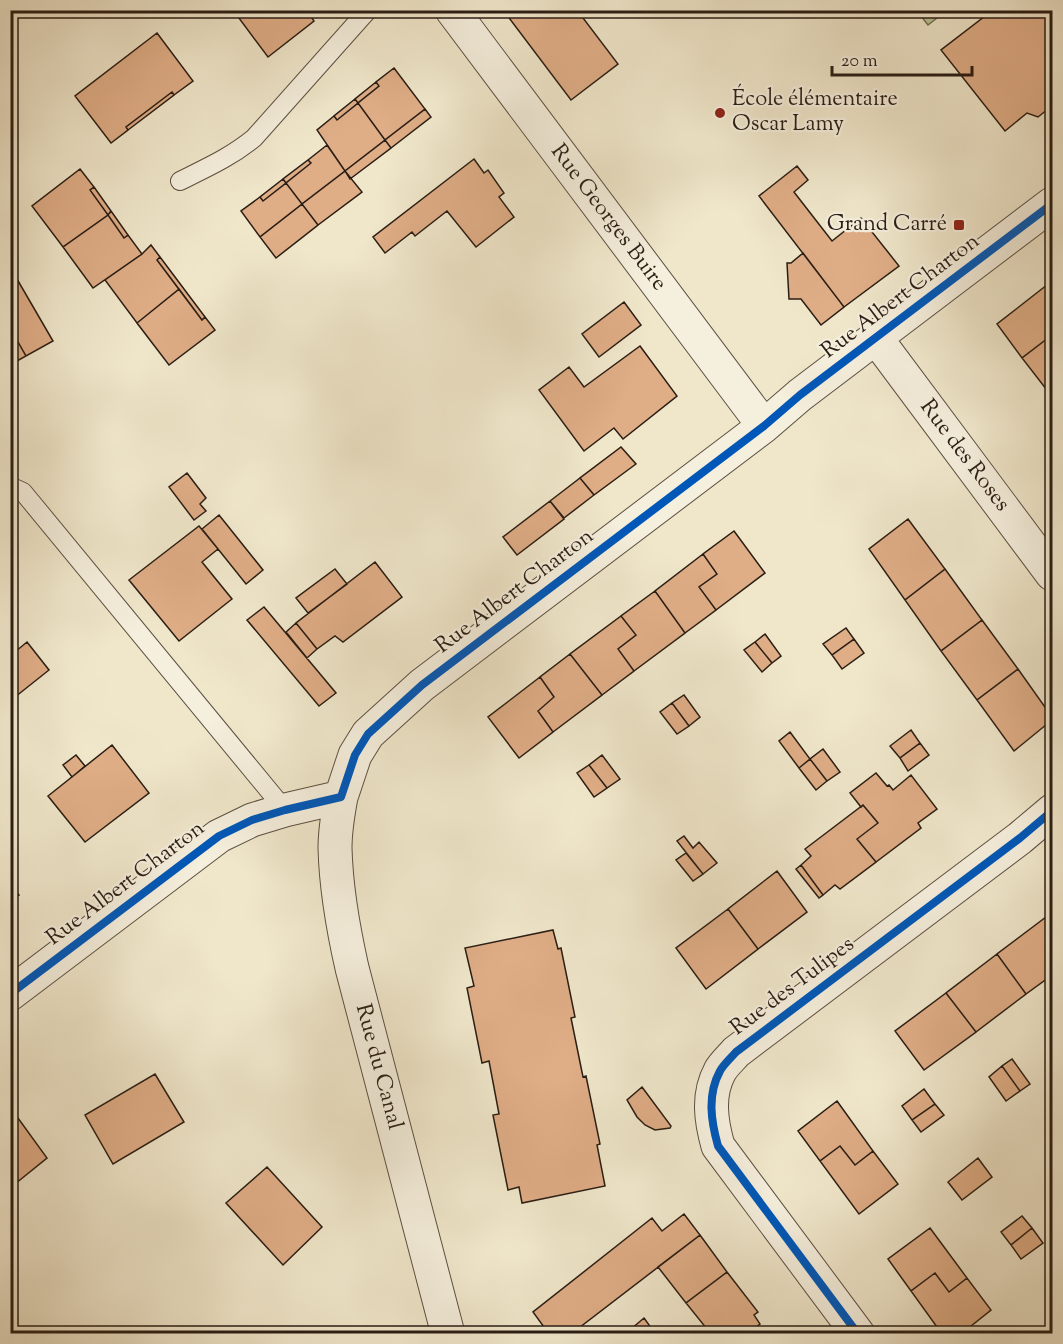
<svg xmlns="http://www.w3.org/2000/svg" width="1063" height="1344" font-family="'Sorts Mill Goudy',serif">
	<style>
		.green { fill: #bbc596; stroke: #727155; stroke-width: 1.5 }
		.building { fill: #dfad86; stroke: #2a1d14; stroke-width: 1.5 }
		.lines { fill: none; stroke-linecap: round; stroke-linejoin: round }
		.lane-casing { stroke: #5c5042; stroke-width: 20 }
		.street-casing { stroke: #5c5042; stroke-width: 35 }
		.lane { stroke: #f5efdd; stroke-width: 18 }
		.street { stroke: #f5efdd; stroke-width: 33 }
		.cycleway-casing { stroke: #f5efdd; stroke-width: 11 }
		.cycleway { stroke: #0057b8; stroke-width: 8 }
		.poi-dot { fill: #8f2418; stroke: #f5efdd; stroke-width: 2 }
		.labels { text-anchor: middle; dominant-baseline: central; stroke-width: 4.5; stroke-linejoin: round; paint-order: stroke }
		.poi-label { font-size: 22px; fill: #2a1d14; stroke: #f5efdd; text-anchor: start }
		.street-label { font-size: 22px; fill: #2a1d14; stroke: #f5efdd }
	</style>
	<rect width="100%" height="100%" fill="#f0e7cb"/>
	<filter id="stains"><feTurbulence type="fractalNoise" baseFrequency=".00333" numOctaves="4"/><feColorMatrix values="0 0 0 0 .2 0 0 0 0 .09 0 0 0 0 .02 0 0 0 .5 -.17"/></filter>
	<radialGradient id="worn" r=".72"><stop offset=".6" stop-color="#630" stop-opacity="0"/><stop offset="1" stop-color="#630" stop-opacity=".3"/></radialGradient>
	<!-- green -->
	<path class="green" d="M917 11H946L928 25Z"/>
	<!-- building -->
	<path class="building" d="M233 10H307L314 21 268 57Z
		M503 10H577L618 64 571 100Z
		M993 10H1052V106L1038 117 1027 113 1005 131 941 50Z
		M157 33 193 81 174 95 172 92 126 127 128 130 111 143 75 96Z
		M394 68 425 109 385 140 358 103 379 86 376 82Z
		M376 82 379 86 358 103 355 99Z
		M172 92 174 95 128 130 126 127Z
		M355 99 358 103 337 120 334 116Z
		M358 103 385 140 345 171 317 130 334 116 337 120Z
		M425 109 431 117 391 148 385 140Z
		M385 140 391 148 350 179 345 171Z
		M327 145 345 171 302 204 286 183 311 163 308 160Z
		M474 159 484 173 488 170 504 193 499 197 514 217 476 247 447 211 415 236 412 232 385 253 373 237Z
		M308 160 311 163 286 183 283 179Z
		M797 166 808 180 794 192 832 241 861 218 899 266 844 307 759 196Z
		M80 169 94 187 90 190 108 215 63 247 32 206Z
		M345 171 362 192 318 225 302 204Z
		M283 179 286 183 263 201 260 197Z
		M286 183 302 204 260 237 241 211 260 197 263 201Z
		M94 187 111 211 108 215 90 190Z
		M302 204 318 225 276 258 260 237Z
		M111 211 128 235 124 238 108 215Z
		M108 215 124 238 128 235 142 254 93 288 63 247Z
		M151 245 160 257 157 260 179 289 137 323 105 280 142 254Z
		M803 253 844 307 821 325 801 299H789L787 263H791Z
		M160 257 205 317 202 320 157 260Z
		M10 267 53 341 26 356 10 328Z
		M1052 281V335L1022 358 997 324Z
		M179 289 202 320 205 317 215 330 169 365 137 323Z
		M624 302 641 325 599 357 582 334Z
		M10 328 26 356 10 365Z
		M1052 335V393L1050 394 1022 358Z
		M640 346 677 396 623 439 614 428 584 451 539 390 569 367 584 387Z
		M621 447 636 464 594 495 580 478Z
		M187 473 206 498 200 504 206 511 194 520 169 487Z
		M580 478 594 495 564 518 550 501Z
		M550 501 564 519 517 555 503 537Z
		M219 515 263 570 246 584 202 529Z
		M908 519 945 569 905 600 869 549Z
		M199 526 218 549 202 562 232 599 179 641 129 580Z
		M734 531 765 573 716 610 699 587 717 574 703 554Z
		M703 554 717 574 699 587 716 610 685 633 655 591Z
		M375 562 402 597 343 642 335 636 317 649 296 623Z
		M335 569 347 584 308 613 296 598Z
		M945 569 982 620 941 651 905 600Z
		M655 591 685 633 634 671 618 649 636 635 621 616Z
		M264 607 336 693 319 706 247 620Z
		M621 616 636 635 618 649 634 671 602 695 570 654Z
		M982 620 1018 669 977 700 941 651Z
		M296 623 317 649 307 658 286 632Z
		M846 628 854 639 832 655 823 644Z
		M765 634 781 656 772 663 755 642Z
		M854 639 864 653 842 669 832 655Z
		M27 642 49 670 10 701V656Z
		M755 642 772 663 762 672 744 650Z
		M570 654 602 695 553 732 538 711 554 697 540 677Z
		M1018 669 1052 717V720L1014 751 977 700Z
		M540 677 554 697 538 711 553 732 519 758 488 717Z
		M684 695 700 717 689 726 672 703Z
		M672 703 689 726 677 734 660 712Z
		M911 730 920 743 900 758 890 746Z
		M790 732 810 759 799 768 779 741Z
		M920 743 929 755 908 771 900 758Z
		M112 745 149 793 85 842 48 796Z
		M823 749 840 772 827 781 810 759Z
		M76 755 85 766 72 777 63 765Z
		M602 755 620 779 607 788 589 765Z
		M810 759 827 781 816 790 799 768Z
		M589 765 607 788 594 797 577 773Z
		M876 773 887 786 889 785 893 790 911 775 937 809 918 823 921 828 876 862 857 839 878 823 863 805 861 807 850 793Z
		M863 805 878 823 857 839 876 862 840 889 835 885 823 895 801 865 811 856 805 849Z
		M684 836 693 848 699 842 717 863 703 874 677 841Z
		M686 853 703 874 693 881 676 860Z
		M801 865 823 895 819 898 796 869Z
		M777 871 807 912 758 949 728 909Z
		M10 884 19 895 10 901Z
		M728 909 758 949 706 989 676 948Z
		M1052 912V925L1046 917Z
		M1046 917 1052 925V975L1026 994 997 954Z
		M553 930 558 949 561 948 575 1017 571 1018 583 1077 586 1076 600 1144 597 1145 605 1186 522 1203 519 1187 508 1190 493 1115 499 1114 489 1061 482 1063 467 988 474 986 465 948Z
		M997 954 1026 994 976 1032 946 993Z
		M946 993 976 1032 924 1070 895 1031Z
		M1012 1059 1030 1084 1020 1091 1002 1066Z
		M1002 1066 1020 1091 1006 1101 989 1077Z
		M155 1074 184 1122 113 1164 85 1115Z
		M642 1087 671 1126 670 1128 655 1130 645 1125 637 1117 627 1100Z
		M924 1089 935 1104 912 1120 902 1106Z
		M837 1101 873 1151 855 1165 840 1146 820 1161 798 1131Z
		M935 1104 944 1115 921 1132 912 1120Z
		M10 1107 47 1158 10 1188Z
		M840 1146 855 1165 873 1151 898 1184 859 1214 820 1161Z
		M978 1158 992 1177 962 1200 948 1182Z
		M267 1167 322 1227 283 1265 226 1203Z
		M684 1214 700 1235 571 1334H549L533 1312 652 1218 662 1231Z
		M1022 1216 1032 1228 1011 1245 1001 1232Z
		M930 1228 967 1278 949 1292 935 1273 911 1291 888 1259Z
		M1032 1228 1043 1243 1021 1259 1011 1245Z
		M700 1235 727 1272 686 1303 658 1267Z
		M727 1272 758 1312 754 1315 760 1324 747 1334H711L686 1303Z
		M935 1273 949 1292 967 1278 991 1310 961 1334H942L911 1291Z
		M644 1318 652 1329 646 1334H625Z"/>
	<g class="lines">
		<!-- lane casing -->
		<g class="lane-casing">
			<path id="lane" d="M180 181C206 168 231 157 254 138L368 10
				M10 486 23 492 285 810"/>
		</g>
		<!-- street casing -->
		<g class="street-casing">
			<path id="street" d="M452 10 764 426
				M876 338 1052 574
				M341 797C338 813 335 831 335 848 336 889 343 928 352 968L448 1334
				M10 994 219 836 252 820 285 810 341 797 355 755 368 734 422 685 764 426 800 395 1052 204
				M858 1334 718 1146C711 1121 707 1095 720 1071 724 1064 731 1058 736 1052L1020 838 1052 811"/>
		</g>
		<!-- lane -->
		<use href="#lane" class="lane"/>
		<!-- street -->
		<use href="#street" class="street"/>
		<!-- cycleway casing -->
		<g class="cycleway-casing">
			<path id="cycleway" d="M10 994 219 836 252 820 285 810 341 797 355 755 368 734 422 685 764 426 800 395 1052 204
				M858 1334 718 1146C711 1121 707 1095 720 1071 724 1064 731 1058 736 1052L1020 838 1052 811"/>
		</g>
		<!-- cycleway -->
		<use href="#cycleway" class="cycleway"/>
	</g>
	<!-- markers -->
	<g class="poi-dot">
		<circle cx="720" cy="113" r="6"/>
		<rect x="953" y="219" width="12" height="12" rx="3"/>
	</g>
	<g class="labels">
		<!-- poi labels -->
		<g class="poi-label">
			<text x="732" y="100">École élémentaire<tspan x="732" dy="25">Oscar Lamy</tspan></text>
			<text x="947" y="225" text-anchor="end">Grand Carré</text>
		</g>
		<!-- street labels -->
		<g class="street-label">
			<text transform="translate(608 218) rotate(53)">Rue Georges Buire</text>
			<text transform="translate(901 297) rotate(-37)">Rue Albert Charton</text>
			<text transform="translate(964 456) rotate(53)">Rue des Roses</text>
			<text transform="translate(515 592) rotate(-37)">Rue Albert Charton</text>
			<text transform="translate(126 884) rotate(-37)">Rue Albert Charton</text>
			<text transform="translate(793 987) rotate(-37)">Rue des Tulipes</text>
			<text transform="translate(378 1067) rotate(75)">Rue du Canal</text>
		</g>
	</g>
	<!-- margin -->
	<rect width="1063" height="1344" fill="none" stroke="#f0e7cb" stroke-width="36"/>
	<rect x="12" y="12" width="1039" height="1320" fill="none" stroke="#2a1d14" stroke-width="3"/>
	<rect x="18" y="18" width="1027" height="1308" fill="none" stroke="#2a1d14" stroke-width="1.5"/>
	<!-- scale -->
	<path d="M832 66v9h140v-9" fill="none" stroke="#2a1d14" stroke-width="3"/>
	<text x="841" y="66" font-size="18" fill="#2a1d14" stroke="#f5efdd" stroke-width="4.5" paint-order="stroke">20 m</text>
	<rect width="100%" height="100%" filter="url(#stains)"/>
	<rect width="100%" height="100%" fill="url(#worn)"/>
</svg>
